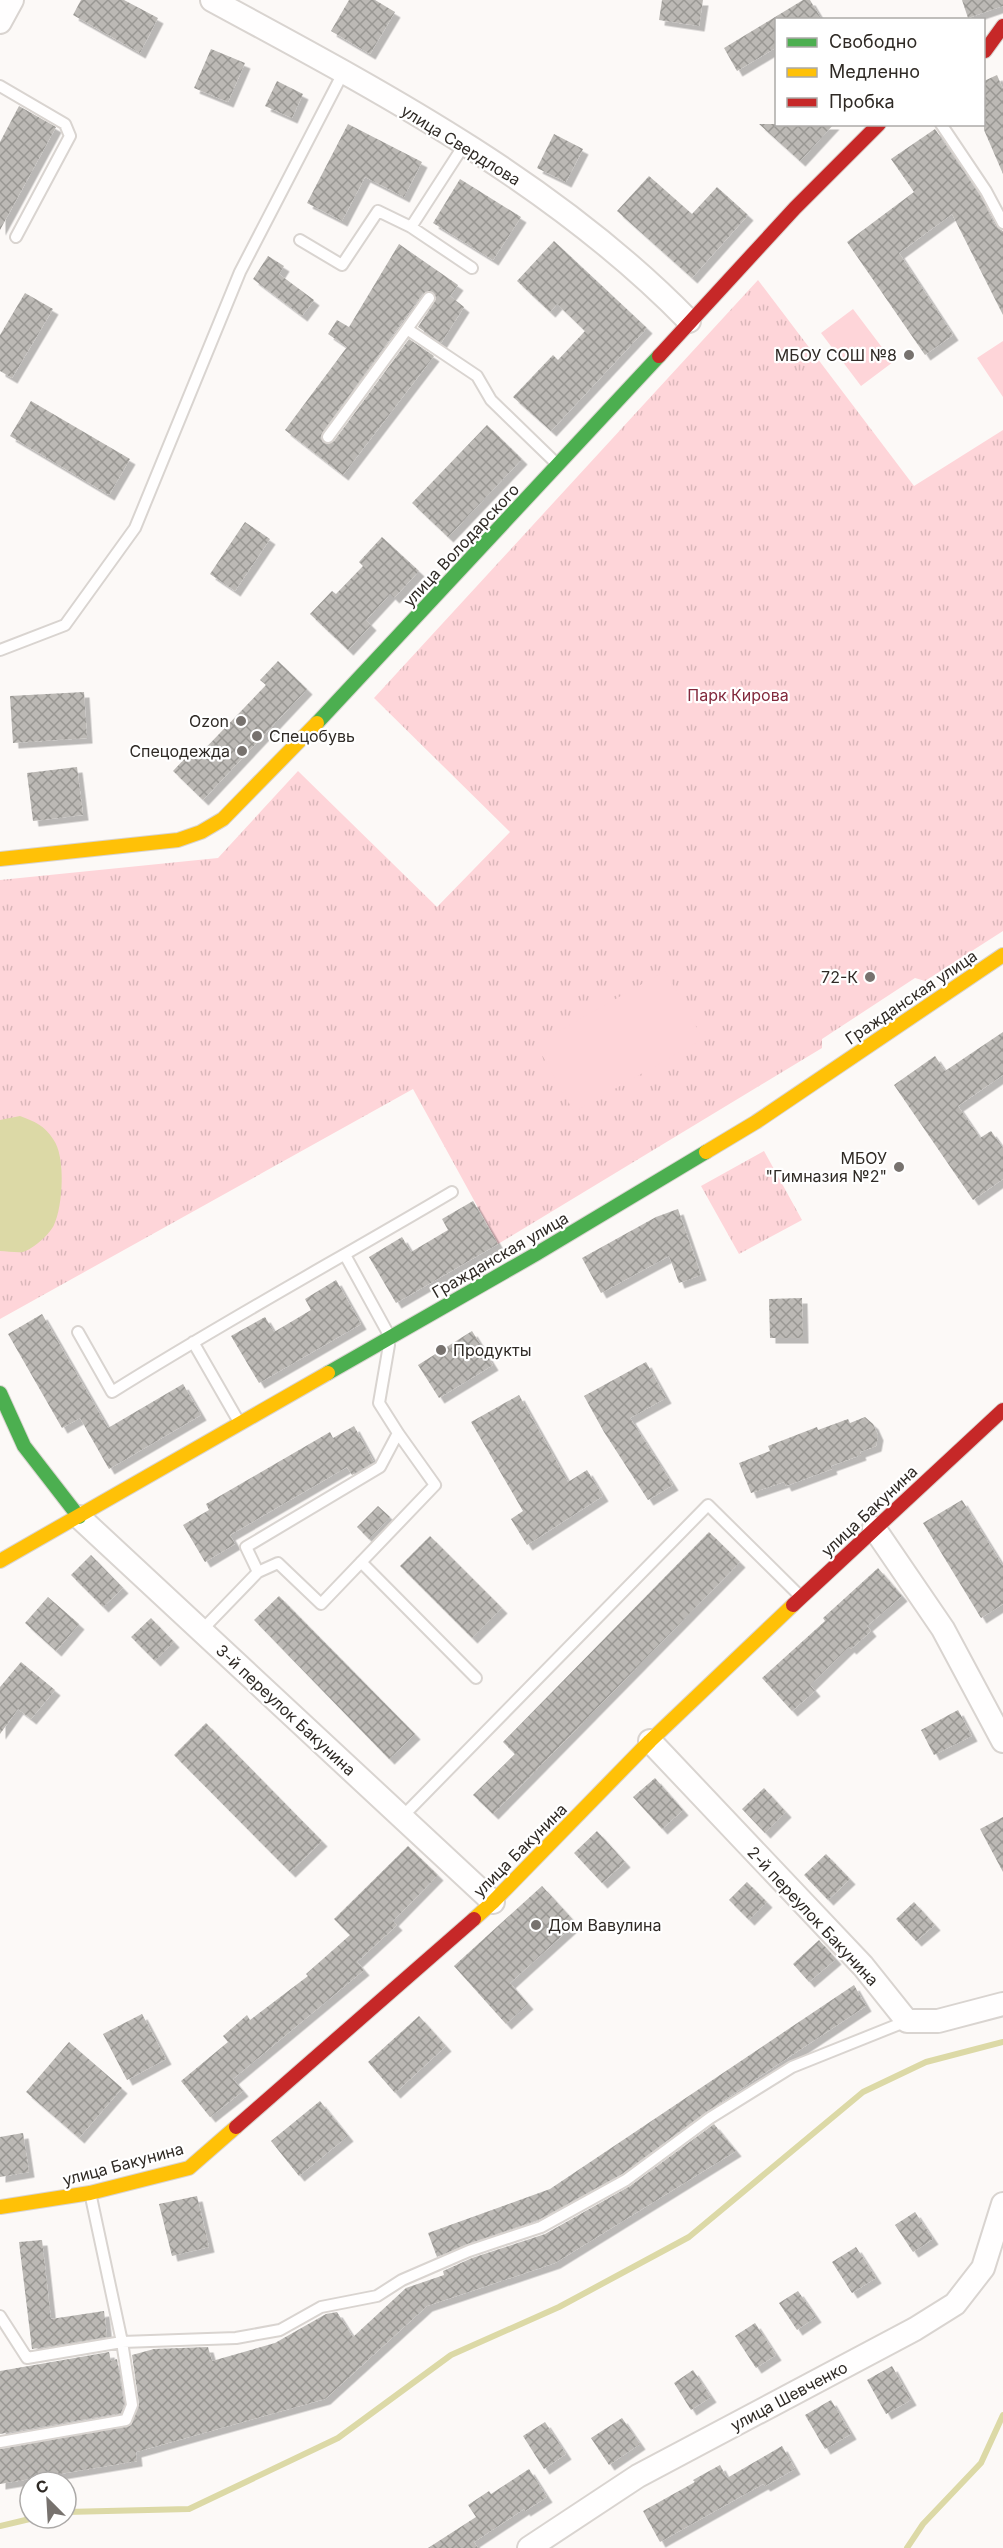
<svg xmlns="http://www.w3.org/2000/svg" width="1003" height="2548" font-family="Inter,sans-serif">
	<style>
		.park { fill: url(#park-tufts) }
		.pitch { fill: #fed5d9 }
		.water { fill: #dcd9a6 }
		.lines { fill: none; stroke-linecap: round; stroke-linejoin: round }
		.stream { stroke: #dcd9a6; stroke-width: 6 }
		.building { fill: url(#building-cross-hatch); filter: url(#shadow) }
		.lane-casing { stroke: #d9d4d0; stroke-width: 14 }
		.street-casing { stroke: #d9d4d0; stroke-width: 26 }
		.fast-casing { stroke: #d9d4d0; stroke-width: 16 }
		.slow-casing { stroke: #d9d4d0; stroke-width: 16 }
		.jam-casing { stroke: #d9d4d0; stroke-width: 16 }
		.lane { stroke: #fffefe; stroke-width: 10 }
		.street { stroke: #fffefe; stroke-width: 22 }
		.fast { stroke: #4caf50; stroke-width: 14 }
		.slow { stroke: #ffc107; stroke-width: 14 }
		.jam { stroke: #c62828; stroke-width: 14 }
		.poi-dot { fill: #77726e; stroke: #fff; stroke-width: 2 }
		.labels { text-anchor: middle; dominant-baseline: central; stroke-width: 4.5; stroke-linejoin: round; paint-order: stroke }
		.street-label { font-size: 16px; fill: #2f2a25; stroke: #fff }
		.poi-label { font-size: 16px; fill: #2f2a25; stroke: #fff; text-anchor: end }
		.park-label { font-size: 16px; fill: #82293c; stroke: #fff }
	</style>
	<defs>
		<pattern id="park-tufts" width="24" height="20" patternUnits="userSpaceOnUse" patternTransform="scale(1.5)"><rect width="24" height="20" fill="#fed5d9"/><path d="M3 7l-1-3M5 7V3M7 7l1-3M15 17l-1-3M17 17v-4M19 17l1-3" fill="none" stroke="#dab7ba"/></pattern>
		<pattern id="building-cross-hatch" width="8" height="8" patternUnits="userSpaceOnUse" patternTransform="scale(1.5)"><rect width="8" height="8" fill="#bcb9b5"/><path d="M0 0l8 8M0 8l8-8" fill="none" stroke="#999793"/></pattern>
		<filter id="shadow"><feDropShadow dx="5.5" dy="5.5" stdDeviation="0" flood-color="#0004"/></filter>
	</defs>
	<rect width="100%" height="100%" fill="#fcf9f7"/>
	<!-- park -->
	<path class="park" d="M758 280 914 486 1003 430V931L925 981 915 978 822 1039V1048L498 1244 413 1089 0 1319V880L218 858 298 771 437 907 510 832 374 698Z
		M764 1151 802 1220 739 1254 701 1186Z"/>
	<!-- pitch -->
	<path class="pitch" d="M853 309 893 362 861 386 821 333Z
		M1003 341V397L977 358Z
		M665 971 703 1039 574 1112 536 1044Z"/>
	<!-- water -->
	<path class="water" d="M20 1116C34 1121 45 1126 53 1139 66 1156 63 1206 54 1225 50 1234 33 1249 23 1252 17 1253 7 1251 0 1251V1120Z"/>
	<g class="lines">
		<!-- stream -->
		<path class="stream" d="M66 2512 189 2509 338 2438 451 2355 559 2307 689 2237 863 2092 926 2062 1003 2042
			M0 2526 34 2518
			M907 2548 923 2524 981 2463 1003 2415"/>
	</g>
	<!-- building -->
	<path class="building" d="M81 0H124L158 18 140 53 73 15Z
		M349 0H375L395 12 370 54 331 31Z
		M662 0H703L699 26 659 20Z
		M803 0H810L822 20H777V47L737 71 724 48Z
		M962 0H1003V6L968 18Z
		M211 49 245 63 228 102 194 88Z
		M997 75 1003 89V174L984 130V81Z
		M277 81 303 94 292 118 265 106Z
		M19 106 56 127 0 230V142Z
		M348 124 422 162 404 197 365 177 342 221 307 203Z
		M759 124H834L800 161Z
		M935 129 981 197 996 227 1003 231V315L952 214 899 253 953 335 925 355 847 242 914 192 891 159Z
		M554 134 583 149 566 182 537 168Z
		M649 176 692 214 717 187 748 215 692 278 617 211Z
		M460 179 521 217 493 260 433 223Z
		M554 241 647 328 551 431 513 397 553 355 558 360 585 331 557 304 550 312 517 281Z
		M399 244 458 285 450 296 464 307 441 343 418 327 436 299 433 292 423 293 322 433 321 437 323 443 328 444 334 441 409 339 434 356 343 475 285 430 347 347 328 334 337 320 349 327Z
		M268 256 284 266 279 274 314 300 302 316 253 279Z
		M25 293 53 309 12 378 0 371V335Z
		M31 401 130 459 109 495 10 436Z
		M487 425 522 459 448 537 412 503Z
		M245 522 270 539 235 591 210 574Z
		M382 537 419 571 394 598 390 594 366 620 371 625 348 650 310 614 332 591 336 594 363 566 359 562Z
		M278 661 307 689 203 800 173 771 189 754 195 759 266 685 260 680Z
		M84 692 87 738 13 743 10 696Z
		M77 767 83 815 33 821 27 773Z
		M1003 1032V1075L958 1106 980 1138 991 1131 1003 1148V1179L973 1200 894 1085 935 1056 945 1071Z
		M473 1201 498 1244 396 1303 369 1257 402 1237 411 1252 448 1230 442 1219Z
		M678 1209 701 1275 679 1283 669 1256 601 1293 582 1258 656 1217Z
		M336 1280 361 1324 259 1383 231 1336 265 1317 274 1332 311 1310 305 1299Z
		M802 1298 803 1338H770L769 1299Z
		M42 1314 108 1428 183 1384 201 1415 109 1469 80 1418 62 1428 8 1334Z
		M472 1331 493 1365 439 1398 418 1365Z
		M646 1362 666 1398 630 1418 673 1485 648 1500 604 1432 584 1396Z
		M519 1395 568 1482 587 1470 603 1496 527 1545 511 1519 523 1511 471 1422Z
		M865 1417 873 1424 878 1435 876 1446 860 1452 861 1455 831 1466 832 1469 786 1486 784 1482 751 1493 739 1463 770 1451 768 1446 817 1427 818 1430 848 1419 850 1423Z
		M354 1426 374 1462 352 1475 347 1467 230 1535 235 1544 205 1562 183 1525 209 1510 206 1504 330 1432 333 1438Z
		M962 1500 1003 1566V1604L981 1618 923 1523Z
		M378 1506 390 1517 369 1539 357 1527Z
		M709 1532 740 1562 493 1814 473 1795 515 1754 503 1742Z
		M430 1536 502 1608 472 1638 400 1566Z
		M91 1555 123 1588 103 1607 71 1575Z
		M878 1568 902 1596 867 1626 871 1631 851 1649 849 1647 810 1685 815 1691 792 1711 762 1678 825 1621 823 1618Z
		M279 1596 415 1734 389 1759 254 1620Z
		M48 1597 79 1624 56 1651 25 1623Z
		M151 1618 174 1642 155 1661 131 1637Z
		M21 1662 55 1690 31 1719 18 1709 0 1734V1687Z
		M958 1710 972 1736 934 1755 921 1730Z
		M206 1723 322 1841 290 1872 174 1755Z
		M655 1778 683 1810 662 1829 633 1797Z
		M764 1788 786 1812 765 1833 742 1809Z
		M1003 1817V1872L980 1829Z
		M597 1831 625 1862 602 1883 574 1853Z
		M408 1846 438 1875 393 1921 397 1925 357 1962 364 1970 233 2079 243 2091 210 2117 181 2081 228 2042 223 2036 247 2015 250 2020 308 1976 306 1974 350 1935 334 1919Z
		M826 1854 850 1879 828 1900 804 1875Z
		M747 1882 767 1902 749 1920 729 1900Z
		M542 1886 576 1923 510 1983 528 2004 506 2024 454 1966Z
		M914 1902 935 1925 916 1941 896 1919Z
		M819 1940 836 1959 809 1982 793 1964Z
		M854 1985 866 2006 706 2112 622 2174 538 2220 467 2244 437 2257 428 2233 550 2189Z
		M142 2014 166 2059 127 2080 103 2034Z
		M419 2016 446 2046 395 2093 368 2062Z
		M69 2042 122 2088 79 2138 26 2092Z
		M320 2101 348 2136 299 2176 271 2141Z
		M714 2124 736 2151 555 2263 427 2306 325 2399 136 2452 137 2461 0 2484V2449L131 2425 139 2404 132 2355 154 2349 208 2347 212 2361 275 2343 326 2314 337 2312 353 2337 406 2288 444 2275 443 2271 472 2258 545 2234 630 2186Z
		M23 2133 29 2172 0 2177V2137Z
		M197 2196 209 2247 172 2256 159 2204Z
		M915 2212 933 2239 913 2252 895 2225Z
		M42 2240 51 2319 104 2311 107 2337 32 2349 19 2242Z
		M856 2247 876 2278 852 2293 832 2262Z
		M798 2291 816 2317 797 2330 779 2303Z
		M755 2323 776 2355 756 2368 735 2336Z
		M109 2352 111 2361 117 2359 124 2404 121 2413 0 2434V2371Z
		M892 2366 911 2400 886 2414 867 2380Z
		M693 2370 711 2397 691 2410 674 2383Z
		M831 2400 851 2434 825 2449 805 2415Z
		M622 2418 640 2444 609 2465 591 2438Z
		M545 2422 566 2454 544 2469 523 2436Z
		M782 2446 795 2469 765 2486 763 2484 660 2542 643 2511 695 2482 693 2480 720 2465 727 2478Z
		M529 2469 547 2497 525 2511 524 2509 474 2542 478 2548H428L476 2517 468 2505 489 2491 491 2494Z"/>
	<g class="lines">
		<!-- lane casing -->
		<g class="lane-casing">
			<path id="lane" d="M0 86 65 124 70 136 16 237
				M941 124 986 191 1003 223
				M411 227 464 145
				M300 240 342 265 378 211 411 227 472 268
				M429 298 407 329 477 376 491 400 557 464
				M328 437 407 329
				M0 650 65 625 135 528 240 272 344 71
				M345 1255 389 1335
				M78 1332 112 1392C223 1322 339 1259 452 1192
				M193 1342 239 1422
				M361 1562 476 1678
				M258 1572 278 1563 321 1604 435 1485 398 1433
				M201 1631 258 1572 246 1547 380 1467 398 1433 379 1403 389 1345
				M402 1817 708 1505 799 1595
				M91 2197 122 2342 236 2338 280 2330 321 2307 377 2296 402 2280 469 2251 541 2227 626 2180 710 2118 792 2067 907 2021
				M0 2316 27 2358 122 2342 132 2405 126 2420 0 2442"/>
		</g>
		<!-- street casing -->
		<g class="street-casing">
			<path id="street" d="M212 0C380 91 555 183 689 321
				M0 22 12 0
				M79 1517 493 1902
				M874 1528 943 1629 1003 1741
				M650 1741 863 1966 907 2021H938L1003 2004
				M529 2548 638 2476 915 2329 955 2304 983 2268 1003 2204"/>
		</g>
		<!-- fast casing -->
		<g class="fast-casing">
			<path id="fast" d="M317 723 659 356
				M328 1373 536 1254 706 1152
				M0 1393 24 1446 79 1517"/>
		</g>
		<!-- slow casing -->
		<g class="slow-casing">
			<path id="slow" d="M0 859 178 840 201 832 223 819 317 723
				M706 1152 756 1122 1003 955
				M0 1561 328 1373
				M474 1919 493 1902 650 1741 793 1605
				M0 2207 90 2193 189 2168 236 2127"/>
		</g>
		<!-- jam casing -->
		<g class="jam-casing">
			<path id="jam" d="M985 51 1003 26
				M659 356 795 208 879 124
				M793 1605 1003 1410
				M236 2127 474 1919"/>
		</g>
		<!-- lane -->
		<use href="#lane" class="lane"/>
		<!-- street -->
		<use href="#street" class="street"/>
		<!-- fast -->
		<use href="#fast" class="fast"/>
		<!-- slow -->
		<use href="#slow" class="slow"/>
		<!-- jam -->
		<use href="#jam" class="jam"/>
	</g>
	<!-- markers -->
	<g class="poi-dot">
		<circle cx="909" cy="355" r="6"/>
		<circle cx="241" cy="721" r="6"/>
		<circle cx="257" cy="736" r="6"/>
		<circle cx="242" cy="751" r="6"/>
		<circle cx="870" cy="977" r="6"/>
		<circle cx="899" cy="1167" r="6"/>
		<circle cx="441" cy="1350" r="6"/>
		<circle cx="536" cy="1925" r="6"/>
	</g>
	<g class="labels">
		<!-- street labels -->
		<g class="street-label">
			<text transform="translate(461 145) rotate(32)">улица Свердлова</text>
			<text transform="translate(461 545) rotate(-47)">улица Володарского</text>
			<text transform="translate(911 997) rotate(-34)">Гражданская улица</text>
			<text transform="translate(500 1255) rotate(-30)">Гражданская улица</text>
			<text transform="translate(869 1511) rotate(-43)">улица Бакунина</text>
			<text transform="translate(286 1710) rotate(43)">3-й переулок Бакунина</text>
			<text transform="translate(520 1850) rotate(-45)">улица Бакунина</text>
			<text transform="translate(813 1916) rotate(47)">2-й переулок Бакунина</text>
			<text transform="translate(123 2164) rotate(-15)">улица Бакунина</text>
			<text transform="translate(789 2396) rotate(-28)">улица Шевченко</text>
		</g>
		<!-- poi labels -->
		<g class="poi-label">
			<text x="897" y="355">МБОУ СОШ №8</text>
			<text x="229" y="721">Ozon</text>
			<text x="269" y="736" text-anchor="start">Спецобувь</text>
			<text x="230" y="751">Спецодежда</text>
			<text x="858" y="977">72-К</text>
			<text x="887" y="1158">МБОУ<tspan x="887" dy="18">"Гимназия №2"</tspan></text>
			<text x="453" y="1350" text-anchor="start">Продукты</text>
			<text x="548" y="1925" text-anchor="start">Дом Вавулина</text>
		</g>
		<!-- park labels -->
		<g class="park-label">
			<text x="738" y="695">Парк Кирова</text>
		</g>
	</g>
	<!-- legend -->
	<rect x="775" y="18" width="210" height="108" fill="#ffffff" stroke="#acaaa8" stroke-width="1.5"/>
	<rect x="787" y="38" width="30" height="9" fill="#4caf50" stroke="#acaaa8" stroke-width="1.5"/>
	<text x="829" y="48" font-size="18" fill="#2f2a25">Свободно</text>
	<rect x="787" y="68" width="30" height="9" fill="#ffc107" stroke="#acaaa8" stroke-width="1.5"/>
	<text x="829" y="78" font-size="18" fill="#2f2a25">Медленно</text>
	<rect x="787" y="98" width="30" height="9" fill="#c62828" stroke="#acaaa8" stroke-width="1.5"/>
	<text x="829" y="108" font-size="18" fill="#2f2a25">Пробка</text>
	<!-- north arrow -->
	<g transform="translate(48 2500) rotate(336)"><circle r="28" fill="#ffffff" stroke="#acaaa8" stroke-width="1.5"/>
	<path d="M0-4.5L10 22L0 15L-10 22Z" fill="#77726e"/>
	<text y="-9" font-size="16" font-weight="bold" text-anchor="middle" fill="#2f2a25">С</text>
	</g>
</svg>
